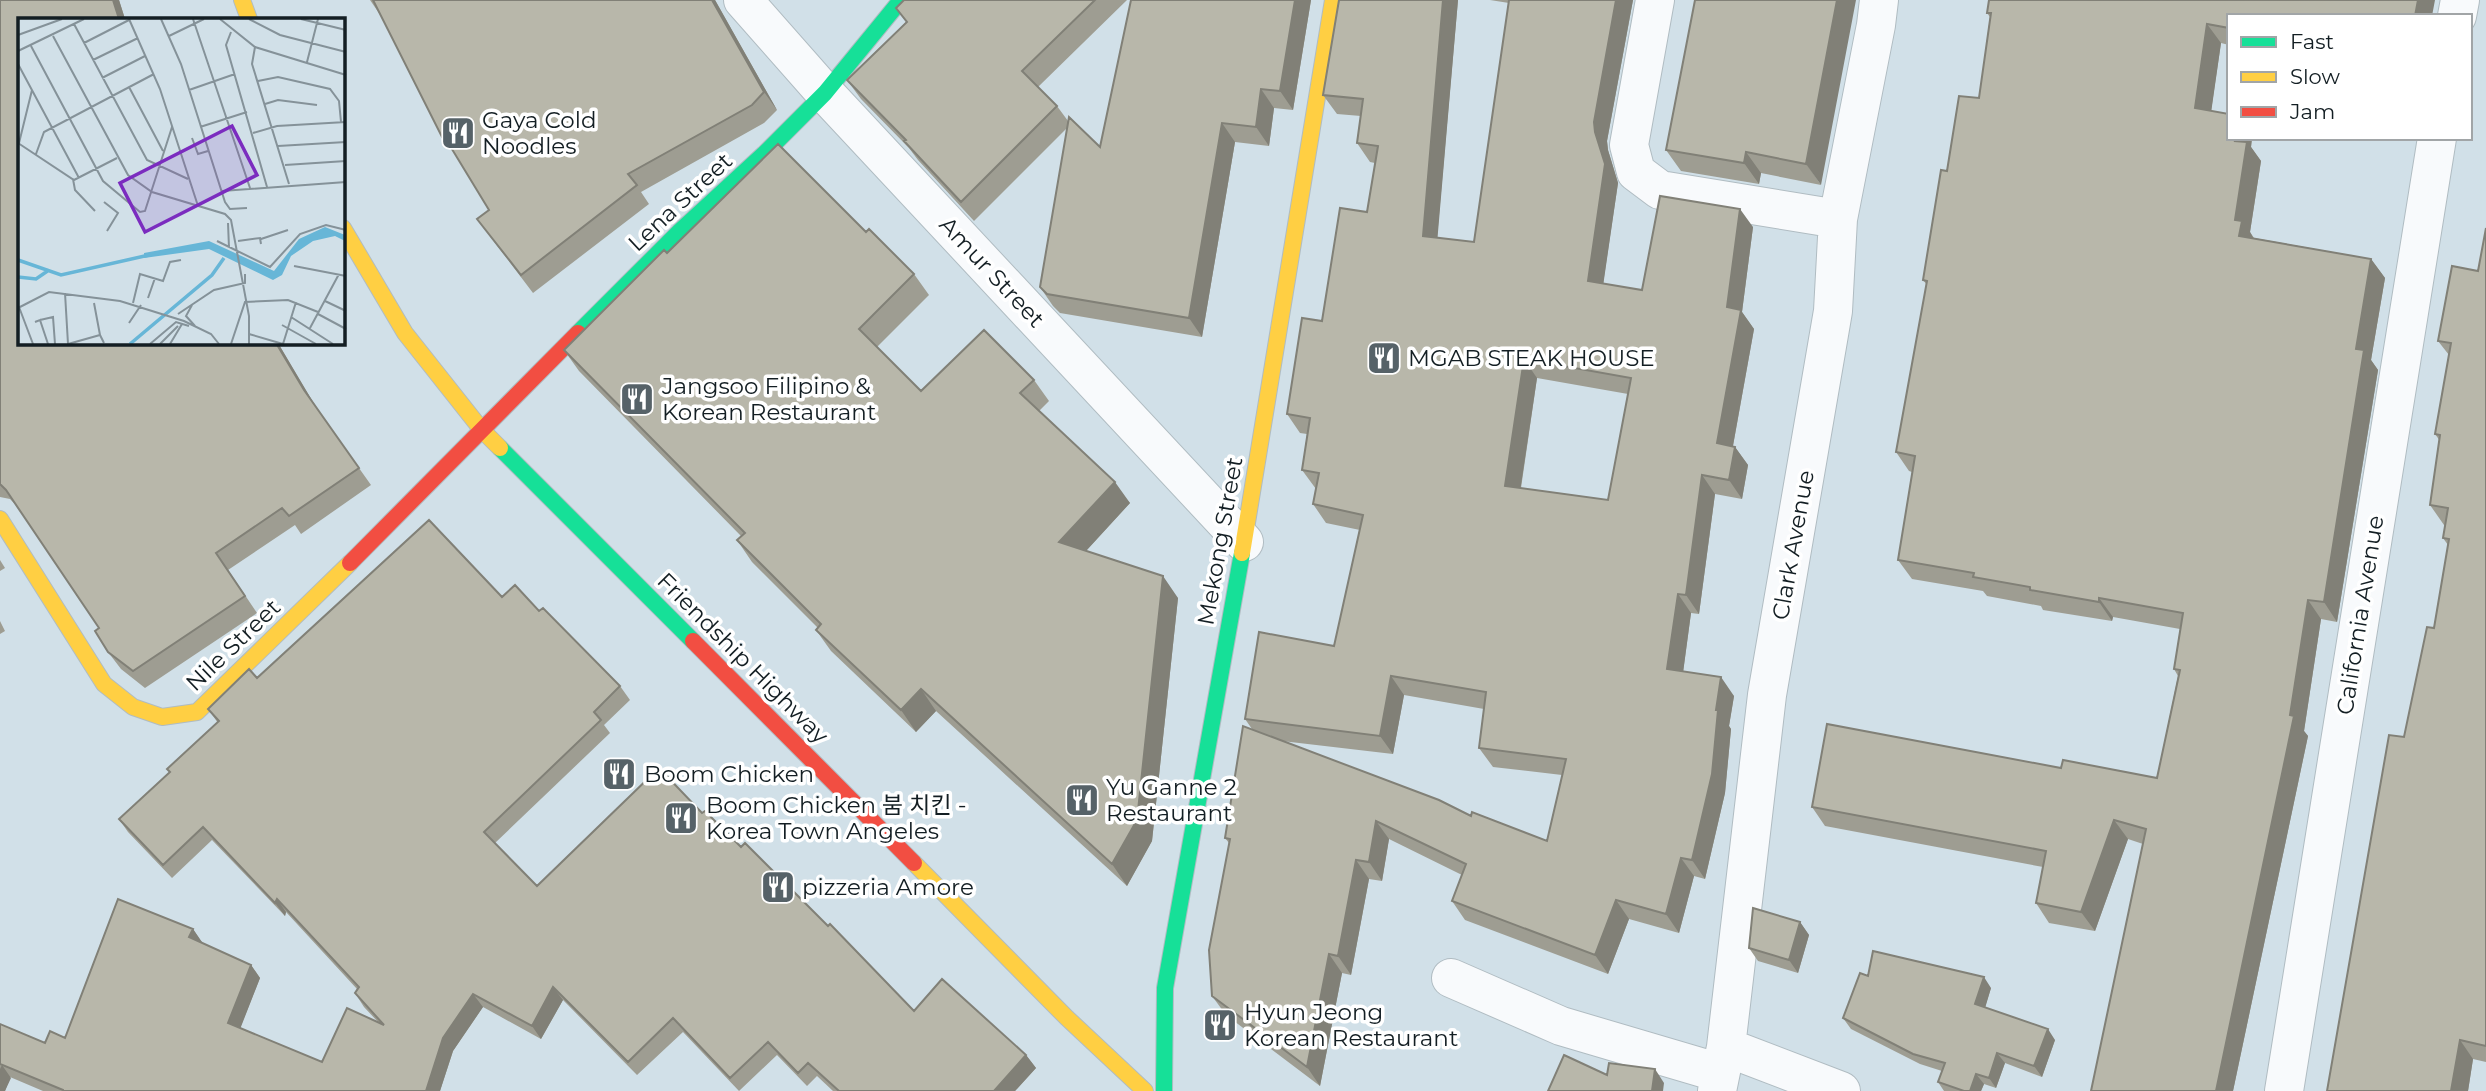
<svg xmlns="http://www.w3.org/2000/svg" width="2486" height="1091" font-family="Montserrat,'Noto Sans KR',sans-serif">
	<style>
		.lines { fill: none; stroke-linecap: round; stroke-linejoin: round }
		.street-casing { stroke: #b0bcc2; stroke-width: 40 }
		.fast-casing { stroke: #b0bcc2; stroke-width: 18 }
		.slow-casing { stroke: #b0bcc2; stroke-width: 18 }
		.jam-casing { stroke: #b0bcc2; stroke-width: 18 }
		.street { stroke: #f8fafc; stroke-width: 38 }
		.fast { stroke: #16e098; stroke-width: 16 }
		.slow { stroke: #ffcf43; stroke-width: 16 }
		.jam { stroke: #f24e42; stroke-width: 16 }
		.wall { fill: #9e9d92; fill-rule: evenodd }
		.shaded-wall { fill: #818077 }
		.building { fill: #b8b7aa; stroke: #818077; stroke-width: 2; fill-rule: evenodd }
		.labels { text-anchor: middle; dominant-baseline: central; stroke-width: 7; stroke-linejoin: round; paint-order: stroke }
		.poi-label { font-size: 23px; fill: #131e23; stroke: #fff; text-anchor: start }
		.street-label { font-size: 23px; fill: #131e23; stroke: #fff }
		.inset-river { fill: none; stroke: #67b6d7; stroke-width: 3.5 }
		.inset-road { fill: none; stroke: #859299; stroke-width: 2 }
		.view { fill: #7b2cbf; fill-opacity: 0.15; stroke: #7b2cbf; stroke-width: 3.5 }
		.inset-edge { fill: none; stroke: #131e23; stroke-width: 3.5 }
	</style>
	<rect width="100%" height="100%" fill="#d1e0e8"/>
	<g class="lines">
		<!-- street casing -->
		<g class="street-casing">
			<path id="street" d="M743 0 825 93 1244 542
				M1655 0 1629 145 1636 172 1660 190 1838 219
				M2457 16 2460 0
				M1451 978 1561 1026 1720 1073
				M1726 1047 1841 1091
				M1717 1091 1726 1047 1767 695 1833 311 1838 219 1876 25 1879 0
				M2284 1091 2437 138"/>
		</g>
		<!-- fast casing -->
		<g class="fast-casing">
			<path id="fast" d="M578 333 679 232 764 154 825 93 901 0
				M500 448 693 641
				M1164 1091 1165 988 1242 553"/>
		</g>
		<!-- slow casing -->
		<g class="slow-casing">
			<path id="slow" d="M242 0 249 19
				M343 228 405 333 481 429 500 448
				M0 519 104 684 133 707 162 717 197 712 350 563
				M1242 553 1333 0
				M914 863 1067 1018 1145 1091"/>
		</g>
		<!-- jam casing -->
		<g class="jam-casing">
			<path id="jam" d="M350 563 578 333
				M693 641 914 863"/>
		</g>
		<!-- street -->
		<use href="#street" class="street"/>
		<!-- fast -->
		<use href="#fast" class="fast"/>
		<!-- slow -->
		<use href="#slow" class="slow"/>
		<!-- jam -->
		<use href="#jam" class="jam"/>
	</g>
	<!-- wall -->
	<path class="wall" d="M0 0H119L125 19 19 343H278L315 406 371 485 301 534 295 525 228 570 257 613 145 688 121 669 108 652 99 628 17 506 10 499 0 497Z
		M370 0H715L777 110 764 123 641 192 649 204 533 293 477 219 489 210 456 155 442 137 381 16Z
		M904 0H1127L1038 87 1057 106 1068 121 1100 147 1131 0H1311L1293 110 1274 108 1269 146 1235 142 1202 337 1060 313 1053 306 1040 287 1067 128 974 221 918 160 909 148 861 99 847 80 906 22 896 8Z
		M1339 0H1458L1437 238 1474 242 1509 3 1490 0H1633L1607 141 1608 150 1618 183 1603 284 1642 290 1753 227 1742 312 1754 329 1733 446 1735 447 1748 465 1742 499 1715 494 1699 614 1691 613 1683 672 1734 696 1729 726 1731 729 1725 793 1705 879 1694 876 1679 933 1629 919 1608 974 1465 920 1452 901 1462 875 1389 839 1382 881 1369 879 1351 975 1342 973 1320 1086 1226 1015 1212 996 1229 843 1225 838 1252 729 1245 719 1334 646 1360 530 1326 523 1313 504 1316 489 1302 470 1307 434 1300 433 1287 414 1322 321 1367 212 1375 163 1370 162 1357 143 1361 116 1337 114 1323 95ZM1537 378 1628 394 1608 500 1521 488ZM1404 695 1484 709 1479 748 1493 767 1562 775 1547 841 1471 816 1282 741 1393 754Z
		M1695 0 1821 185 1761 173 1759 184 1681 171 1666 150Z
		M1987 13 2229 16V45L2221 43 2211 111 2229 138H2252L2251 147 2261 161 2250 232 2254 238 2371 259 2385 278 2371 360 2378 370 2337 622 2321 619 2304 731 2308 736 2233 1091H2091L2143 844 2128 839 2095 931 2049 923 2036 903 2043 867 1825 826 1812 807 2061 768 2157 778 2178 676 2174 669 2180 629 2113 617 2112 621 2043 610 2041 606 1987 596 1983 591 1912 579 1898 560 1912 472 1909 471 1896 452 1927 285 1923 280 1947 171 1979 98 1990 17Z
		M2486 228V1062L2473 1059 2468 1091H2327L2404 737 2434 628 2448 545 2443 538 2445 525H2444L2430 505 2440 441 2435 434 2449 355 2438 341 2478 271Z
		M866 232 914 274 929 295 877 347 921 391 1034 380 1049 401 1039 411 1130 503 1086 551 1178 598 1152 841 1127 886 936 711 916 732 831 651 816 630 818 628 752 562 737 540 741 536 579 371 564 350 667 253Z
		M0 560 5 568 0 571Z
		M502 597 539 611 620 686 630 700 604 725 610 733 495 843 537 886 702 813 828 926 914 1011 1026 1055 1036 1068 1015 1091H833L817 1076 807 1086 777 1055 739 1091 683 1032 637 1075 563 1000 541 1039 483 1007 453 1051 440 1091H43L10 1077 5 1091H0V1024L45 1043 65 1038 193 929 202 943 251 965 260 978 240 1028 322 1062 379 1023 364 1007 355 993 357 989 286 912 285 916 212 840 172 878 128 832 119 819 169 773 218 723 208 709 257 678Z
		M0 621 5 631 0 634Z
		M1800 922 1809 935 1798 973 1758 961 1749 948Z
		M1868 976 1991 988 1985 1007 2055 1040 2042 1077 2005 1063 1996 1088 1984 1084 1981 1091H1944L1938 1082 1942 1071 1920 1064 1851 1029 1843 1018Z"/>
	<!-- shaded-wall -->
	<path class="shaded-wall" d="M113 0H119L125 19H119Z
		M712 0H715L777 110 764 92Z
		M1295 0H1311L1293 110 1280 91Z
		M1443 0H1458L1436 255 1423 236Z
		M1616 0H1633L1607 141 1608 150 1618 183 1601 300 1588 281 1594 122Z
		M1837 0H1856L1821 185 1806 164Z
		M2418 0H2435L2432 16H2415Z
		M2207 24 2221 43 2209 127 2195 108Z
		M1261 89 1274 108 1269 146 1256 127Z
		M1222 123 1235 142 1202 337 1189 318Z
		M2236 138H2252L2251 147 2261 161 2250 232 2255 241 2239 236 2235 220Z
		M1746 152 1761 173 1759 184 1744 163Z
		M1740 209 1753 227 1742 312 1754 329 1730 462 1717 443 1727 307Z
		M2371 259 2385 278 2371 360 2378 370 2337 622 2324 602 2356 349Z
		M276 343H278L316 407 304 390Z
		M1524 359 1537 378 1518 505 1505 486Z
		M1735 447 1748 465 1742 499 1729 480Z
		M1702 475 1715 494 1699 614 1686 595Z
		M1115 482 1130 503 1074 564 1059 542Z
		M1163 576 1178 598 1152 841 1127 886 1112 864Z
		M1678 594 1691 613 1681 688 1667 669Z
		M2099 598 2113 617 2112 621 2099 602Z
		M2308 600 2321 619 2304 731 2308 736 2233 1091H2216L2290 715Z
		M1391 676 1404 695 1393 754 1380 736Z
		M1721 677 1734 696 1729 726 1731 729 1725 793 1705 879 1692 860Z
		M921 689 936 711 916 732 901 710Z
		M2114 820 2128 839 2095 931 2081 912Z
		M1376 821 1389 839 1382 881 1369 862Z
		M1681 858 1694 876 1679 933 1666 914Z
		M1356 860 1369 879 1351 975 1338 956Z
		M277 899 286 912 285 916 275 903Z
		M1616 900 1629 919 1608 974 1595 955Z
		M1800 922 1809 935 1798 973 1789 960Z
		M193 929 202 942 199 950 189 937Z
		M1329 954 1342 973 1320 1086 1307 1067Z
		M251 965 260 978 237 1037 228 1023Z
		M1984 977 1991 988 1983 1015 1975 1004Z
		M553 987 563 1000 541 1039 532 1026Z
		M473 994 483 1007 453 1051 440 1091H426L443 1038Z
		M2048 1029 2055 1040 2042 1077 2034 1066Z
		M2460 1040 2473 1059 2468 1091H2451Z
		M1997 1053 2005 1063 1996 1088 1989 1078Z
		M1026 1055 1036 1068 1015 1091H994Z
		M2 1065 11 1078 5 1091H0V1069Z
		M1655 1069 1664 1083 1663 1091H1652Z
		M1976 1074 1984 1084 1981 1091H1970Z"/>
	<!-- building -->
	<path class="building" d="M0 0H113L119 19H19V343H276L304 390 359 468 289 516 282 508 216 553 245 596 133 671 108 652 95 631 99 628 6 490 0 484Z
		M373 0H712L764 92 752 105 628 174 637 185 521 275 477 219 489 210 444 136 442 137Z
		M904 0H1095L1022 71 1057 106 961 202 904 141 906 140 847 80 907 22 896 8Z
		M1131 0H1295L1280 91 1261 89 1256 127 1222 123 1189 318 1047 294 1040 287 1069 117 1100 147Z
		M1339 0H1443L1423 236 1474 242 1509 0H1616L1594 122 1595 132 1605 164 1588 281 1642 290 1660 196 1740 209 1727 307 1741 310 1717 443 1735 447 1729 480 1702 475 1686 595 1678 594 1667 669 1721 677 1716 710H1718L1712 774 1692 860 1681 858 1666 914 1616 900 1595 955 1452 901 1466 864 1376 821 1369 862 1356 860 1338 956 1329 954 1307 1067 1212 996 1209 950 1230 839 1225 838 1243 726 1439 800 1471 816 1472 812 1547 841 1566 759 1479 748 1486 692 1391 676 1380 736 1245 719 1259 632 1334 646 1363 515 1313 504 1319 473 1302 470 1310 418 1287 414 1302 318 1322 321 1340 208 1367 212 1378 146 1357 143 1363 99 1323 95ZM1524 359 1631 378 1608 500 1505 486Z
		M1695 0H1837L1806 164 1746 152 1744 163 1666 150Z
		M1989 0H2418L2415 16H2229V28L2207 24 2195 108 2229 114V138H2236L2235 141 2247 142 2235 220 2242 221 2239 236 2371 259 2356 349 2364 350 2324 602 2308 600 2290 715 2294 716 2216 1091H2091L2146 829 2114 820 2081 912 2036 903 2046 851 1812 807 1827 724 2061 768 2063 760 2157 778 2180 670 2174 669 2183 613 2099 598V602L2030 590V587L1973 577 1974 573 1898 560 1915 456 1896 452 1927 281 1923 280 1941 170 1947 171 1959 96 1979 98 1991 13H1987Z
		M778 144 866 232 869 229 914 274 859 329 921 391 984 330 1034 380 1020 393 1115 482 1059 542 1163 576 1137 820 1112 864 921 689 901 710 816 630 821 624 737 540 745 533 564 350 664 250 667 253Z
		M2486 228V1046L2460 1040 2451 1091H2327L2389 735 2404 737 2427 627 2434 628 2449 539 2443 538 2448 508 2430 505 2440 435 2435 434 2451 343 2438 341 2452 266 2478 271Z
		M429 520 502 597 515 585 539 611 543 608 620 686 594 712 601 720 484 832 537 886 659 768 702 813 705 811 741 847 745 843 828 926 830 924 914 1011 942 979 1026 1055 994 1091H839L808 1063 798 1073 768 1042 730 1078 673 1018 628 1062 553 987 532 1026 473 994 443 1038 426 1091H63V1090L0 1064V1024L45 1043 50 1031 65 1038 118 899 193 929 189 937 251 965 228 1023 322 1062 347 1008 384 1025 355 993 359 987 277 899 275 903 203 827 163 865 119 819 170 772 167 769 219 721 208 709 249 669 257 678Z
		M1753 908 1800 922 1789 960 1749 948Z
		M1873 951 1984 977 1975 1004 2048 1029 2034 1066 1997 1053 1989 1078 1976 1074 1970 1091H1964L1938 1082 1945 1063 1913 1054 1843 1018 1860 973 1868 976Z
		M1564 1055 1607 1075 1609 1063 1655 1069 1652 1091H1548Z"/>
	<!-- icons -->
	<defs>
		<g id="restaurant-square" transform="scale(1.75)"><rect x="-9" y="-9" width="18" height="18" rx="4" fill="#566268" stroke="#fff"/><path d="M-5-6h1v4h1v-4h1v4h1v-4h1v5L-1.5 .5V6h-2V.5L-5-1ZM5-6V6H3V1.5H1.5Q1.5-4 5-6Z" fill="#fff"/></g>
	</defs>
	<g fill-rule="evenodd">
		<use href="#restaurant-square" x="458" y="133"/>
		<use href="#restaurant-square" x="1384" y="358"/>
		<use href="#restaurant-square" x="637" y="399"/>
		<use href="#restaurant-square" x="619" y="774"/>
		<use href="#restaurant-square" x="1082" y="800"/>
		<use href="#restaurant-square" x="681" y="818"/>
		<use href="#restaurant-square" x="778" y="887"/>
		<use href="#restaurant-square" x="1220" y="1025"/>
	</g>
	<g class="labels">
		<!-- poi labels -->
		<g class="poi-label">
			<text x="482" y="120">Gaya Cold<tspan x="482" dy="26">Noodles</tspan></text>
			<text x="1408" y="358">MGAB STEAK HOUSE</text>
			<text x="662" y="386">Jangsoo Filipino &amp;<tspan x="662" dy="26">Korean Restaurant</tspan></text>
			<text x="644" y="774">Boom Chicken</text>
			<text x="1106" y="787">Yu Ganne 2<tspan x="1106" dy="26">Restaurant</tspan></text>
			<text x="706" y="805">Boom Chicken 붐 치킨 -<tspan x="706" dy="26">Korea Town Angeles</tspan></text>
			<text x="802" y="887">pizzeria Amore</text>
			<text x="1244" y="1012">Hyun Jeong<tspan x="1244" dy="26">Korean Restaurant</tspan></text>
		</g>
		<!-- street labels -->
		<g class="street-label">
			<text transform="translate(680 202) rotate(-43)">Lena Street</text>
			<text transform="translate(992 272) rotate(47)">Amur Street</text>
			<text transform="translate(1220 541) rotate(-80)">Mekong Street</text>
			<text transform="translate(1793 545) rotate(-80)">Clark Avenue</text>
			<text transform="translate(2360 615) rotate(-81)">California Avenue</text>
			<text transform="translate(233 645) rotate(-44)">Nile Street</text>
			<text transform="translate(743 658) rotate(45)">Friendship Highway</text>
		</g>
	</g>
	<!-- overview -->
	<g transform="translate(18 18)">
		<rect width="327" height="327" fill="#d1e0e8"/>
		<path d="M307 209 327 217V223L317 218 295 223 273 238 264 257 255 262 191 231 126 240V235L191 223 256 253 281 221Z" fill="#67b6d7"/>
		<path class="inset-river" d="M0 242 43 257 131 237M0 259 18 261 31 252M112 326 194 257 206 240"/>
		<path class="inset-road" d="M111 1 142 71 180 188M143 1 163 46 207 184 212 191 229 190M175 1 232 170M202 1 237 29 328 57M231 1 262 17 328 34M283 1 328 12M56 6 129 142 170 161M213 14 208 27 249 169M0 17 44 1M35 18 110 157 134 174 207 196 213 202 231 298V326M151 18 186 1M66 25 111 2M13 28 85 163 122 194 127 193 154 109M237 29 234 46 271 166M0 33 66 1M75 42 120 20M289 44 300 1M0 46 61 160M84 60 127 38M240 63 260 59 312 71 321 83 323 104M111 69 145 133M171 72 217 56M247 86 260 82 299 87M182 109 229 94M235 115 259 108 328 104M174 120 180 136 190 133M0 125 56 162 99 140M1 125 14 72M260 128 328 124M18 136 26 114 136 56M267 147 328 143M55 161 57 172 77 193M204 173 328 164M86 184 100 195 89 213M210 205 211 230M243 221 270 212M199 223 252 249 282 216 308 207 328 212M220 223 242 220 243 226M276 248 328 258M47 275 50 326M130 280 137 260M307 283 328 293M76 285 82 317M115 285 122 256 145 263 152 244 163 242M174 287 168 298 177 308M1 289 15 326M0 290 31 274 102 283 166 303 193 316 201 326M160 296 196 272 227 265V256M300 296 328 311M273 299 315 326M22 302 35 299 37 326M17 304 22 302 30 326M111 305 123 287M264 307 298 326M292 310 321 256M231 316 265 326M50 326 82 317 86 325M132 326 158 304 171 308M142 326 160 308M152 326 164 306M213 326 227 284 270 282 300 294M265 326 278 284"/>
		<path class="view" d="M214 108 239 157 127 214 102 165Z"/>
		<rect width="327" height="327" class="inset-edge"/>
	</g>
	<!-- legend -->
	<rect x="2227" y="14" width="245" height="126" fill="#ffffff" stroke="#a1a5a7" stroke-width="2"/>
	<rect x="2241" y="37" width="35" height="10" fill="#16e098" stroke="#a1a5a7" stroke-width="2"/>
	<text x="2290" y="49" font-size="21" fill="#131e23">Fast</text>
	<rect x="2241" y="72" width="35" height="10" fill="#ffcf43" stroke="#a1a5a7" stroke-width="2"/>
	<text x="2290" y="84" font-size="21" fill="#131e23">Slow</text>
	<rect x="2241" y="107" width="35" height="10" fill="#f24e42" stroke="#a1a5a7" stroke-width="2"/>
	<text x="2290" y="119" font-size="21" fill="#131e23">Jam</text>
</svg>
